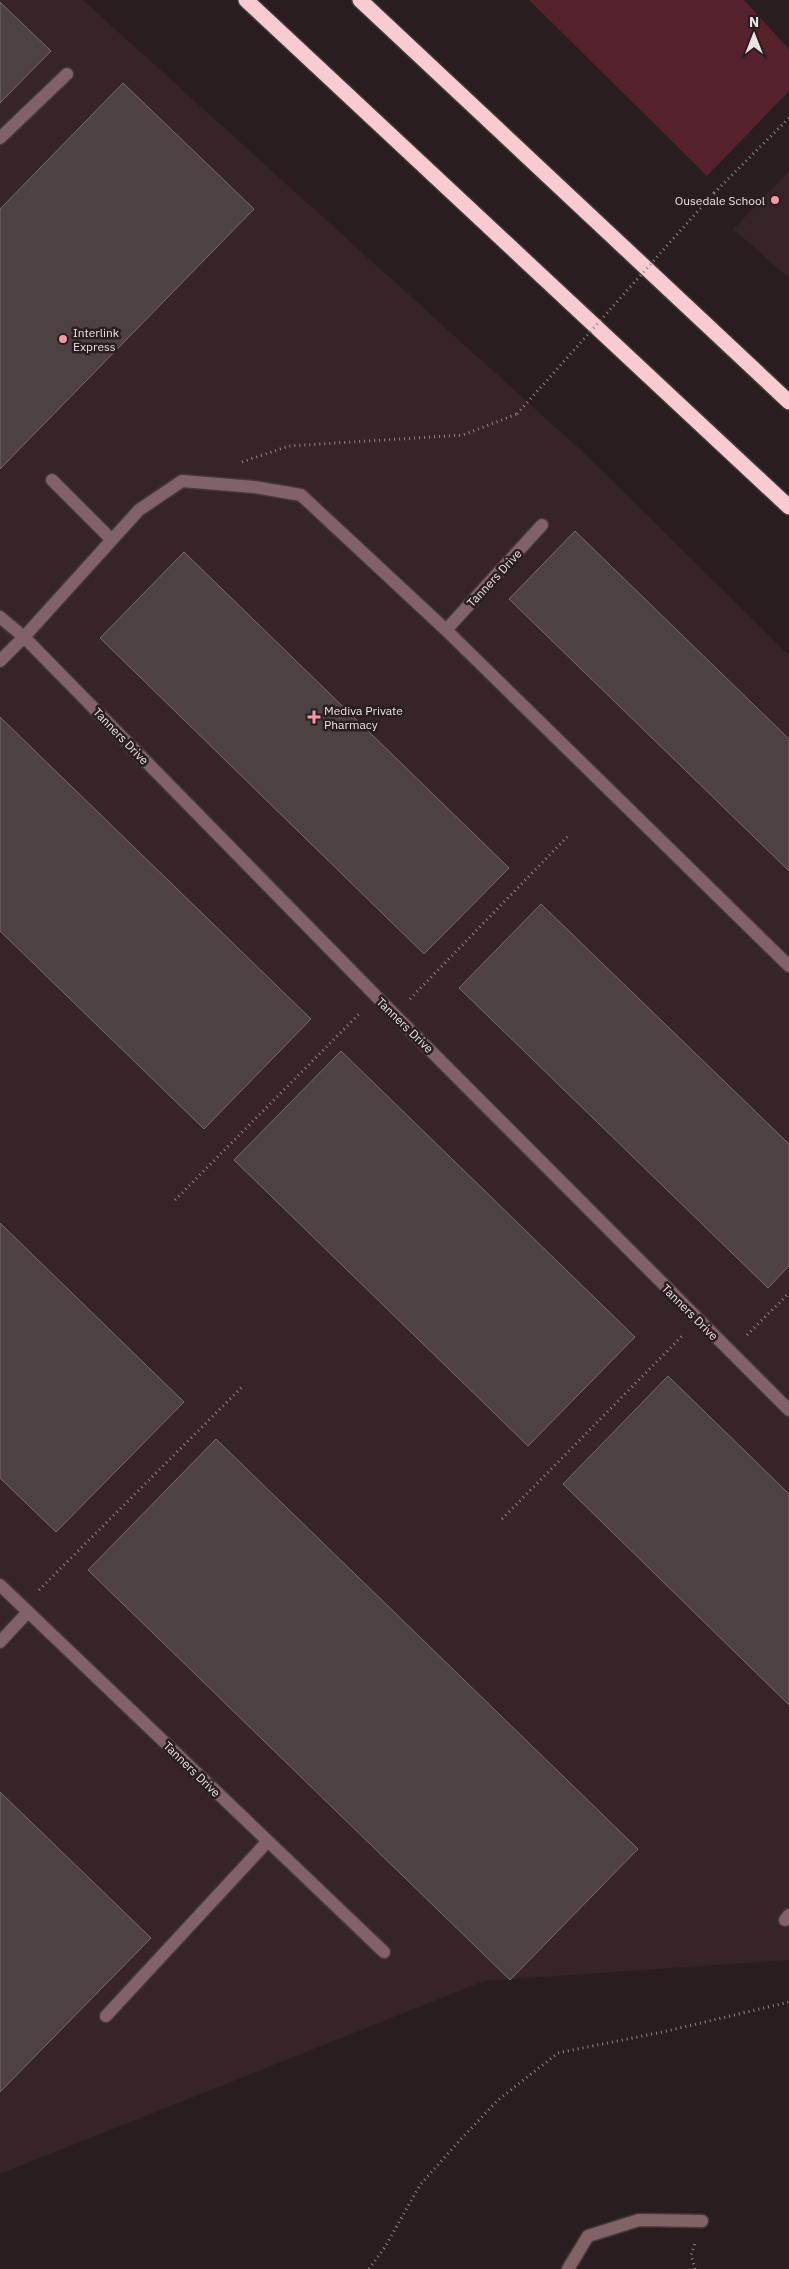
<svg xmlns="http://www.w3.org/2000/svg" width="789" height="2269" font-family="'IBM Plex Sans',sans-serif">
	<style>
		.built { fill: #362426 }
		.green { fill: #55212c }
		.building { fill: #4e4142; stroke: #796b6c }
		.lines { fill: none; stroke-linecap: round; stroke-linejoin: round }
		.minor-casing { stroke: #44393a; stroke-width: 15 }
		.highway-casing { stroke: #44393a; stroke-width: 18 }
		.path { stroke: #928889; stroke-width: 3; stroke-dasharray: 1 4; stroke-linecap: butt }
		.minor { stroke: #816367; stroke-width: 12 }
		.highway { stroke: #f8cbd0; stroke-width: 15 }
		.path-bridge { stroke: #928889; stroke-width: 3; stroke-dasharray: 1 4; stroke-linecap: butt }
		.poi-dot { fill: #f39aa8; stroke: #291d1f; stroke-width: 2 }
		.labels { text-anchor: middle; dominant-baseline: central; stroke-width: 5; stroke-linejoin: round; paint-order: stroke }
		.poi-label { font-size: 12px; fill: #ebe2e3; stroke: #291d1f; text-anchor: start }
		.street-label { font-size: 12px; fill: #ebe2e3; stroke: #291d1f }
	</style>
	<rect width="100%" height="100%" fill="#291d1f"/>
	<!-- built -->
	<path class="built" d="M0 0H83L585 454 789 655V1960L484 1981 0 2174Z
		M789 171V278L733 229Z"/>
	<!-- green -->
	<path class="green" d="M529 0H744L789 49V91L707 176Z"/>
	<!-- building -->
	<path class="building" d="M0 2 51 51 0 103Z
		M123 83 254 209 0 469V209Z
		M575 531 789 739V871L509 599Z
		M184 552 509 868 424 954 100 638Z
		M0 717 311 1019 204 1129 0 931Z
		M541 904 789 1144V1266L768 1288 459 988Z
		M341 1051 635 1337 528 1446 234 1160Z
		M0 1223 184 1402 56 1532 0 1478Z
		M668 1376 789 1494V1705L563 1484Z
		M216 1439 638 1849 510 1980 88 1570Z
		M0 1792 151 1938 0 2092Z"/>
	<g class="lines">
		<!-- minor casing -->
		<g class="minor-casing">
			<path id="minor" d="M0 138 67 74
				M52 480 112 540
				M0 617 24 637 139 510 182 481 254 487 301 495 446 630 789 966
				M446 630 542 525
				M0 661 24 637 376 996 789 1410
				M0 1585 384 1952
				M0 1642 28 1612
				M785 1920 789 1915
				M106 2016 268 1841
				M568 2269 588 2236 639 2220 702 2221"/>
		</g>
		<!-- highway casing -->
		<g class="highway-casing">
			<path id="highway" d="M246 0 789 507
				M360 0 789 402"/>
		</g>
		<!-- path -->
		<path class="path" d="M714 193 789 118
			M242 462 289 446 463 435 517 414
			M410 999 568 836
			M175 1200 361 1012
			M747 1335 789 1293
			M502 1519 682 1336
			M39 1590 244 1385
			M369 2269 385 2247 420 2185 461 2139 498 2100 558 2053 667 2031 789 2002
			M695 2269 691 2255 695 2243"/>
		<!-- minor -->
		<use href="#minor" class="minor"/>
		<!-- highway -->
		<use href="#highway" class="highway"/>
		<!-- path-bridge -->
		<path class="path-bridge" d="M517 414 714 193"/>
	</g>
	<!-- markers -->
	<g class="poi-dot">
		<circle cx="775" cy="200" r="5"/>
		<circle cx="63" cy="339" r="5"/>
		<path d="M311.5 709.5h5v5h5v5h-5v5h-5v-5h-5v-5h5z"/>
	</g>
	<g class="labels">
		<!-- poi labels -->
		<g class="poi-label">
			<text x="765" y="200" text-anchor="end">Ousedale School</text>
			<text x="73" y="332">Interlink<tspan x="73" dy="14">Express</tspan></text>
			<text x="324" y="710">Mediva Private<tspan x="324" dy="14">Pharmacy</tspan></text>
		</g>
		<!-- street labels -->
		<g class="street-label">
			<text transform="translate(494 578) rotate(-47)">Tanners Drive</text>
			<text transform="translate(121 736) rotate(46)">Tanners Drive</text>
			<text transform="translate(405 1025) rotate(44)">Tanners Drive</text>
			<text transform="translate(690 1312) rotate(45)">Tanners Drive</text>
			<text transform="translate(192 1769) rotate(44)">Tanners Drive</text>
		</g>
	</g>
	<!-- north arrow -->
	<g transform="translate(754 35)" stroke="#291d1f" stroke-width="4" paint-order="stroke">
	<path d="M0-4L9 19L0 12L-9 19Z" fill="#ebe2e3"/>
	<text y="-8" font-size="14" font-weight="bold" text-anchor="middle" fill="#ebe2e3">N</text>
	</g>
</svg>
